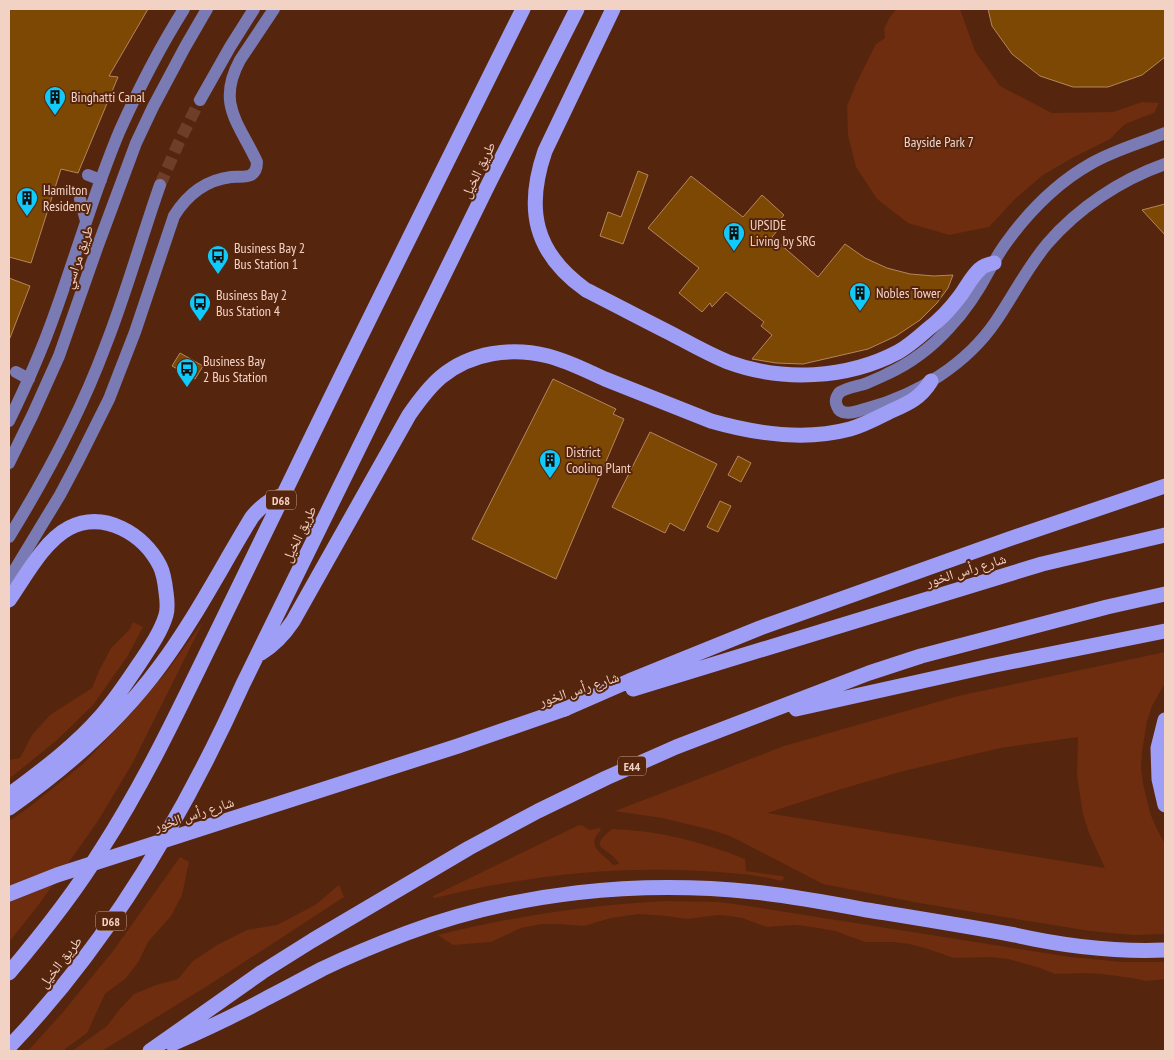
<svg xmlns="http://www.w3.org/2000/svg" width="1174" height="1060" font-family="'PT Sans Narrow','Noto Naskh Arabic',sans-serif">
	<style>
		.green { fill: #6d2d0e; fill-rule: evenodd }
		.building { fill: #7d4704; stroke: #b4865c }
		.lines { fill: none; stroke-linecap: round; stroke-linejoin: round }
		.secondary-tunnel { stroke: #6d3f29; stroke-width: 12; stroke-dasharray: 12 6; stroke-linecap: butt }
		.secondary { stroke: #7a7bb4; stroke-width: 12 }
		.highway { stroke: #9f9ef6; stroke-width: 15 }
		.highway-bridge { stroke: #9f9ef6; stroke-width: 15 }
		.labels { text-anchor: middle; dominant-baseline: central; stroke-width: 4; stroke-linejoin: round; paint-order: stroke }
		.shield { fill: #56250e; stroke: #c39e8e; stroke-width: 1 }
		.shield-label { font-size: 12px; font-weight: bold; fill: #f2d2c5 }
		.poi-label { font-size: 14px; fill: #f2d2c5; stroke: #56250e; text-anchor: start }
		.park-label { font-size: 14px; fill: #f0d7cd; stroke: #56250e }
		.street-label { font-size: 14px; fill: #f2d2c5; stroke: #56250e }
	</style>
	<rect width="100%" height="100%" fill="#56250e"/>
	<!-- green -->
	<path class="green" d="M896 9H960L975 51 1000 86 1052 113 1113 112 1142 102 1159 103 1154 113 1125 124 1110 139 1074 157 1043 175 1016 198 989 227 949 235 908 223 877 199 856 167 848 135 847 106 856 84 876 44 885 38 884 29 890 17Z
		M133 622 143 627 127 657 93 705 57 740 9 779V760L20 758 32 735 50 715 92 688 99 671 111 648 130 629Z
		M203 622 132 764 98 821 37 907 9 942V821L28 808 83 764 128 717 167 671Z
		M1165 652V683L1152 706 1147 721 1142 752 1141 768 1143 783 1150 813 1156 827 1165 844V934L1134 935 1090 931 919 903 823 884 730 836 708 829 662 818 615 811 784 746 958 696ZM1078 737 1077 776 1083 814 1089 833 1105 868 767 813 838 790 900 772 962 757 1001 748Z
		M579 825 583 826 590 830 600 828 601 830C584 847 603 853 613 865L619 864C610 846 585 851 612 829 658 830 702 842 745 859L746 871 781 876H783L784 879 781 881C756 874 728 873 702 871 611 866 524 876 435 898L433 897V896Z
		M180 857 189 862 182 895 171 916 148 942 139 961 126 978 105 994 87 1033 65 1049 66 1051H28L63 1012 113 951Z
		M339 885 344 897 212 983 102 1051H72L107 1026 119 1010 134 994 156 985 178 979 193 961 217 945 247 930 277 925 315 905Z
		M666 901 718 902 742 905 1070 957 1123 962H1165V979L1146 981 1132 978 1102 974 1086 973 1055 974 1040 968 1008 959 990 957 954 958 925 948 909 944 894 942H865L835 931 806 926 793 925 767 927 742 918 729 916 718 915 687 919 666 916 639 914 611 918 584 926 557 924H542L521 928 491 942 453 945 438 935C514 916 588 905 666 901Z"/>
	<!-- building -->
	<path class="building" d="M9 9H148L109 76 118 77 78 173 61 169 31 263 9 257Z
		M988 9H1165V57L1142 75 1108 87H1073L1040 76 1012 54 992 26Z
		M638 171 648 175 623 244 600 236 608 212 621 217Z
		M691 176 743 217 762 195 784 215 778 222 782 225 772 237 818 277 845 244 865 258 887 268 910 274 934 276 953 275 948 288 937 303 920 320 896 336 868 349 803 364 776 363 752 359 772 335 761 326 764 322 726 292 712 307 710 303 702 312 679 293 699 268 648 228Z
		M1165 204V235L1142 210Z
		M9 278 30 286 10 338H9Z
		M180 353 203 366 195 379 172 366Z
		M553 379 616 409 613 414 624 419 556 579 472 539Z
		M650 432 717 464 684 531 670 523 665 533 612 507Z
		M738 456 751 463 741 482 728 475Z
		M720 501 731 506 718 532 707 527Z"/>
	<g class="lines">
		<!-- secondary-tunnel -->
		<path class="secondary-tunnel" d="M160 185 179 142 200 100"/>
		<!-- secondary -->
		<path class="secondary" d="M200 100 230 47 254 9
			M1165 133C1141 143 1115 150 1092 163 1058 182 1029 211 1006 243 1000 251 995 260 990 269 979 290 966 310 950 327 933 346 911 363 887 374 881 377 874 380 867 383 860 386 844 388 839 393 836 397 835 402 837 406 841 418 858 411 868 408 917 395 967 364 996 321 1013 296 1027 268 1047 244 1078 208 1120 180 1165 164
			M88 175 101 180
			M80 199 86 221
			M16 372 29 379
			M9 421C26 386 42 350 55 313 77 252 95 189 120 130 139 88 160 47 184 9
			M9 463 33 414 59 356 97 248 136 143 153 107 185 47 207 9
			M9 537C46 477 80 414 105 347 126 294 141 239 160 185
			M9 579 60 495 77 463 109 399 135 332 174 216C187 195 206 180 231 177 237 176 245 178 251 175 256 172 257 167 257 162 239 123 216 104 240 60L274 9"/>
		<!-- highway -->
		<path class="highway" d="M613 9 545 151C525 209 534 253 586 290 614 304 642 319 670 333 689 343 708 354 728 362 782 382 847 379 898 352 909 346 919 337 928 329 940 320 951 308 960 296 966 288 972 276 980 269 984 265 989 264 994 263
			M9 600C25 577 44 541 69 528 104 510 144 534 160 566 164 574 165 583 166 592 167 599 168 608 166 615 161 632 149 649 139 664 127 682 115 700 101 716 74 747 41 771 9 795
			M261 653C274 645 285 633 293 621L409 415C418 402 428 388 441 377 471 352 511 347 548 356 568 361 587 371 605 379 641 393 676 407 711 421 756 434 805 441 850 429 864 425 877 418 889 412 907 404 920 399 931 381
			M633 689 1042 564 1165 535
			M565 709 629 681 760 628 1009 539 1165 486
			M796 709 990 666 1165 631
			M1165 720 1158 748 1159 779 1165 805
			M9 808C66 768 119 722 160 666 195 619 222 566 252 517 261 506 270 499 283 495
			M9 973C42 934 74 894 101 850 141 788 173 722 205 656 231 603 256 551 282 498 361 334 442 172 523 9
			M172 1044C204 1030 236 1015 267 998 285 989 303 979 322 969 349 956 378 944 407 933 517 892 637 880 754 892 792 896 829 903 867 910 916 918 966 926 1015 935 1064 946 1114 952 1165 950
			M9 1047C109 943 184 815 243 684L489 183 577 9
			M150 1051 262 972 313 940 469 848 538 811 606 778 676 747 869 673 921 656 1107 607 1165 594"/>
		<!-- highway-bridge -->
		<path class="highway-bridge" d="M9 894 57 875 458 746 565 709"/>
	</g>
	<!-- icons -->
	<defs>
		<g id="building-pin" transform="scale(1.125)"><path d="M0 17L-7.5 6A9.5 9.5 0 1 1 7.5 6Z" fill="#0fcafa" stroke="#56250e"/><path d="M-4-6H4V6H1V3H-1V6H-4ZM-2.5-4.3h1.7v1.8h-1.7ZM.8-4.3h1.7v1.8H.8ZM-2.5-1h1.7V.8h-1.7ZM.8-1h1.7V.8H.8Z" fill="#111"/></g>
		<g id="bus-pin" transform="scale(1.125)"><path d="M0 17L-7.5 6A9.5 9.5 0 1 1 7.5 6Z" fill="#0fcafa" stroke="#56250e"/><path d="M-5-6H5V4H4V6H2V4H-2V6H-4V4H-5ZM-3.5-4V0h7V-4ZM-3.5 1.2v1.5H-2V1.2ZM2 1.2v1.5H3.5V1.2Z" fill="#111"/></g>
	</defs>
	<g fill-rule="evenodd">
		<use href="#building-pin" x="55" y="97"/>
		<use href="#building-pin" x="27" y="198"/>
		<use href="#building-pin" x="734" y="233"/>
		<use href="#bus-pin" x="218" y="256"/>
		<use href="#building-pin" x="860" y="293"/>
		<use href="#bus-pin" x="200" y="303"/>
		<use href="#bus-pin" x="187" y="369"/>
		<use href="#building-pin" x="550" y="460"/>
	</g>
	<g class="labels">
		<!-- shield labels -->
		<g class="shield">
			<rect x="266" y="490.5" width="30" height="19" rx="4"/>
			<rect x="618" y="756.5" width="28" height="19" rx="4"/>
			<rect x="96" y="911.5" width="30" height="19" rx="4"/>
		</g>
		<g class="shield-label">
			<text x="281" y="500">D68</text>
			<text x="632" y="766">E44</text>
			<text x="111" y="921">D68</text>
		</g>
		<!-- poi labels -->
		<g class="poi-label">
			<text x="71" y="97">Binghatti Canal</text>
			<text x="43" y="190">Hamilton<tspan x="43" dy="16">Residency</tspan></text>
			<text x="750" y="225">UPSIDE<tspan x="750" dy="16">Living by SRG</tspan></text>
			<text x="234" y="248">Business Bay 2<tspan x="234" dy="16">Bus Station 1</tspan></text>
			<text x="876" y="293">Nobles Tower</text>
			<text x="216" y="295">Business Bay 2<tspan x="216" dy="16">Bus Station 4</tspan></text>
			<text x="203" y="361">Business Bay<tspan x="203" dy="16">2 Bus Station</tspan></text>
			<text x="566" y="452">District<tspan x="566" dy="16">Cooling Plant</tspan></text>
		</g>
		<!-- park labels -->
		<g class="park-label">
			<text x="939" y="142">Bayside Park 7</text>
		</g>
		<!-- street labels -->
		<g class="street-label">
			<text transform="translate(478 170) rotate(-64)">طريق الخيل</text>
			<text transform="translate(78 257) rotate(-71)">طريق مراسي</text>
			<text transform="translate(299 534) rotate(-64)">طريق الخيل</text>
			<text transform="translate(966 570) rotate(-17)">شارع رأس الخور</text>
			<text transform="translate(579 689) rotate(-18)">شارع رأس الخور</text>
			<text transform="translate(194 814) rotate(-18)">شارع رأس الخور</text>
			<text transform="translate(60 962) rotate(-52)">طريق الخيل</text>
		</g>
	</g>
	<!-- border -->
	<rect width="1174" height="1060" fill="none" stroke="#f2d2c5" stroke-width="20"/>
</svg>
